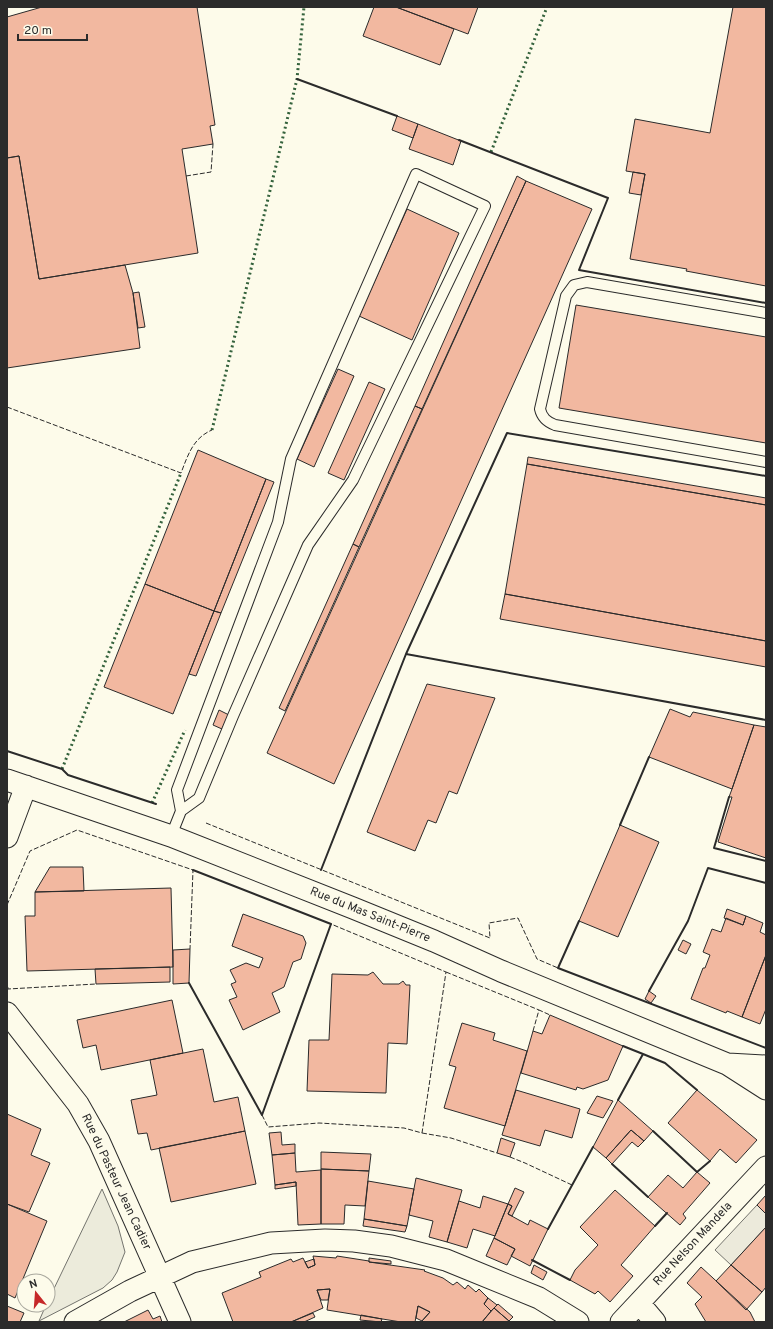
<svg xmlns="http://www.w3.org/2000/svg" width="773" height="1329" font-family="Overpass,sans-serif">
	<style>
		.green { fill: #ecebdb; stroke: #74746e }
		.parking { fill: #eceadb; stroke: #74746e }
		.building { fill: #f2b8a0; stroke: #2b2b2b }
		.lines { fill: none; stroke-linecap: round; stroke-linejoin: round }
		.service-casing { stroke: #2b2b2b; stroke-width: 12 }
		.minor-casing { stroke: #2b2b2b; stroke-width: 23 }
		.service { stroke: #fdfbea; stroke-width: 10 }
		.minor { stroke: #fdfbea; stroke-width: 21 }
		.hedge { stroke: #34623c; stroke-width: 3; stroke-dasharray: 2 3; stroke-linecap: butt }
		.fence { stroke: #2b2b2b; stroke-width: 1; stroke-dasharray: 5 2; stroke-linecap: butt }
		.wall { stroke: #2b2b2b; stroke-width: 2 }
		.labels { text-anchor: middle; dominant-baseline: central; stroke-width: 3; stroke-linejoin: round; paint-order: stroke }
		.street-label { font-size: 12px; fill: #2b2b2b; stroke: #fdfbea }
	</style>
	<rect width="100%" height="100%" fill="#fdfbea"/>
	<!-- green -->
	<path class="green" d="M102 1189 118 1226 125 1252 117 1272 112 1280 103 1288 39 1321 46 1305H48V1301Z"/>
	<!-- parking -->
	<path class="parking" d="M757 1205 766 1214V1227L731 1265 715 1250Z"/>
	<!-- building -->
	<path class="building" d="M42 7H197L215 125 210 126 213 144 182 149 198 253 39 279 19 156 7 158V17Z
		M374 7H396L454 29 440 65 363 36Z
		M396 7H478L468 34Z
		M733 7H766V286L686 271 687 269 630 259 645 174 626 171 635 119 710 133Z
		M397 116 418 124 413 138 392 130Z
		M418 124 461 141 453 165 409 149Z
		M19 156 39 279 125 265 133 293 140 348 7 368V158Z
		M633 172 645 174 641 195 629 193Z
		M517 176 526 181 422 409 415 406Z
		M526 181 592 209 334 784 267 753Z
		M407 209 459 233 412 340 359 316Z
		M139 292 145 327 138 328 133 293Z
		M576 305 766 337V443L559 408Z
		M338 369 354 376 314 467 297 459Z
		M369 382 385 389 344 480 328 473Z
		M415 406 422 409 359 547 353 544Z
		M198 450 266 479 214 611 145 584Z
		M528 457 766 498V505L527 464Z
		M527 464 766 505V641L505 594Z
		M266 479 274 482 221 613 214 611Z
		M353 544 359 547 285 711 279 708Z
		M145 584 214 611 173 714 104 687Z
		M505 594 766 641V667L500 619Z
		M214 611 221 613 196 676 189 674Z
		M427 684 495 698 457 794 449 791 436 823 428 820 415 851 367 832Z
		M670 709 690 717 693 712 754 725 732 789 649 757Z
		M219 710 229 715 222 729 213 725Z
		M754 725 766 727V858L718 842 732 797H729L732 789Z
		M620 825 659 842 618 937 579 921Z
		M50 867H83L84 891 35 892Z
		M171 888 173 967 27 971 25 916H35V892Z
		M727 909 746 916 743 925 724 918Z
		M243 914 303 936 306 943 301 959 293 962 284 987 272 993 280 1012 243 1030 229 1000 237 997 231 984 236 982 230 970 246 963 259 968 263 958 232 946Z
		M746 916 763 923 760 932 766 935V955L742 1017 727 1011 726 1013 691 999 703 968H705L710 955 703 952 712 929 721 932 726 918 743 925Z
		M683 940 691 944 686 954 678 950Z
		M190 949 189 983 173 984V950Z
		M766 955V1009L760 1024 742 1017Z
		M170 967V982L96 984 95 969Z
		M373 972 383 984H399L403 981 406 985H410L407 1044 388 1043 386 1093 307 1091 309 1040H329L332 974 368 975Z
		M649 991 656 996 651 1003 645 999Z
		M172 1000 183 1053 101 1070 96 1045 83 1048 77 1020Z
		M550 1015 623 1046 608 1080 583 1089 577 1087 576 1090 521 1073 533 1031 542 1034Z
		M462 1023 495 1033 493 1040 527 1051 505 1126 444 1108 456 1067 449 1065Z
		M203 1049 214 1102 238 1097 245 1131 151 1150 147 1133 138 1134 131 1100 157 1095 150 1060Z
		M516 1090 580 1109 572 1138 545 1130 540 1146 502 1135Z
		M697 1090 757 1140 736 1163 720 1149 710 1161 668 1123Z
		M597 1096 613 1101 603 1118 587 1113Z
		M618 1100 653 1131 644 1141 631 1130 606 1158 593 1147Z
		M7 1114 41 1129 31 1155 50 1163 29 1212 7 1204Z
		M631 1130 644 1141 638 1147 632 1142 612 1164 606 1158Z
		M245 1131 256 1184 171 1202 159 1148Z
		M281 1132 282 1145 295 1144V1153L272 1155 269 1133Z
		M501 1138 515 1143 510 1157 497 1153Z
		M321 1152 371 1154 369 1171 321 1169Z
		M295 1153 296 1172 321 1170V1224L298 1225 296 1182 275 1185 272 1155Z
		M321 1169 369 1171 365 1206 345 1205 344 1224H321Z
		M697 1172 710 1183 683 1214 686 1218 680 1225 648 1197 668 1175 683 1188Z
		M416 1178 462 1190 447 1242 429 1237 433 1221 409 1215Z
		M368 1181 414 1189 407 1226 364 1219Z
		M296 1182V1186L275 1189V1185Z
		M515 1188 524 1192 512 1216 508 1214 512 1206 508 1204Z
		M615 1190 655 1226 621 1265 633 1276 610 1302 598 1291 595 1294 570 1280 575 1270 598 1245 580 1227Z
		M766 1195V1214L757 1205Z
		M483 1196 508 1204 495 1236 473 1229 467 1248 447 1242 459 1201 480 1208Z
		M7 1204 47 1221 15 1298 7 1294Z
		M508 1204 512 1206 508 1214 528 1225 530 1220 548 1229 530 1266 511 1256 515 1249 494 1238Z
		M364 1219 407 1226 405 1232 363 1226Z
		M766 1227V1287L762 1292 731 1265Z
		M494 1238 515 1249 507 1265 486 1256Z
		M313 1256 336 1258 337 1256 369 1261V1262L425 1270 424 1271 443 1278 453 1285 457 1282 465 1289 468 1285 476 1292 479 1289 488 1298 484 1304 491 1311 482 1322H421L430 1312 418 1306 415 1322H401L327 1310 330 1289 317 1290 323 1308 291 1322H233L222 1293 261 1277 259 1272 291 1259 293 1262 303 1258 308 1268 315 1265Z
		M369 1258 391 1261V1264L369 1262Z
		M314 1259 315 1265 308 1268 305 1262Z
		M534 1265 547 1272 543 1280 531 1273Z
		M731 1265 762 1292 746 1310 716 1281Z
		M701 1267 750 1312 755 1322H706L695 1304 702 1297 687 1283Z
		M330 1289 328 1300H321L317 1290Z
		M488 1298 497 1305 491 1311 484 1304Z
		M498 1304 513 1317 509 1321 494 1308Z
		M7 1306 24 1313 20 1322H7Z
		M418 1306 430 1312 422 1321 416 1318Z
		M494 1308 509 1321 508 1322H482Z
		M148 1310 153 1319 160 1316 162 1322H124Z
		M313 1313 315 1317 304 1322H291Z
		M361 1315 382 1319 381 1322 360 1320Z"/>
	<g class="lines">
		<!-- service casing -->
		<g class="service-casing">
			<path id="service" d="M766 313 587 282 574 285 566 296 564 305 540 409C542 418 547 422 555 425L766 462
				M171 836 181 811 199 798 233 716 308 545 353 480 485 206 416 174 291 459 278 522 177 790 181 811"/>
		</g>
		<!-- minor casing -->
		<g class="minor-casing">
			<path id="minor" d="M7 780 171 836 353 908 434 941 501 971 727 1064 766 1089
				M7 837 26 786
				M7 1013 78 1104 99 1141 180 1322
				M728 1064 766 1066
				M639 1303 655 1322
				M75 1322 130 1291 192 1262 271 1243 325 1240 354 1241 391 1246 446 1260 539 1298 578 1322
				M621 1322 766 1167"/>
		</g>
		<!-- service -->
		<use href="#service" class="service"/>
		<!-- minor -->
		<use href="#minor" class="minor"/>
		<!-- hedge -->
		<path class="hedge" d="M491 152 547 7
			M212 430 297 79 304 7
			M62 769 181 473
			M152 803 185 730"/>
		<!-- fence -->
		<path class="fence" d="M186 176 211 172 213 144
			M7 407 181 473C188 455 193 438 212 430
			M206 823 490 938 489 923 518 918 537 959 558 968
			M7 905 30 851 77 830 193 870 190 949
			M446 972 539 1010
			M7 980 8 989 96 984
			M533 1031 539 1010 550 1015
			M262 1115 268 1127 319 1123 404 1128 422 1133 446 972 331 924
			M422 1133 451 1138 497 1153
			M510 1157 525 1163 572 1185"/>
		<!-- wall -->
		<path class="wall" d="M297 79 397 116
			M459 140 608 198 579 270 766 303
			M406 654 766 720
			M7 751 62 769 68 775 156 804
			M729 797 714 848 766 861
			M620 825 649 757
			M321 870 406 654 507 433 766 476
			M579 921 558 968 766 1048
			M189 983 262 1115 331 924 193 870
			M649 991 688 921 708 868 766 883
			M623 1046 643 1054
			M618 1100 643 1054 665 1063 697 1090
			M653 1131 697 1172 710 1161
			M612 1164 648 1197
			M655 1226 667 1213
			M548 1229 593 1147
			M532 1260 570 1280"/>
	</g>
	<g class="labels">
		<!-- street labels -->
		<g class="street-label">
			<text transform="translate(370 915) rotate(22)">Rue du Mas Saint-Pierre</text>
			<text transform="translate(116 1182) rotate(65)">Rue du Pasteur Jean Cadier</text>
			<text transform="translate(693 1244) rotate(-47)">Rue Nelson Mandela</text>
		</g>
	</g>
	<!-- border -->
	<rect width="773" height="1329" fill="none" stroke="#2b2b2b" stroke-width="16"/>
	<!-- north arrow -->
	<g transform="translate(36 1293) rotate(343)"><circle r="19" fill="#fdfbea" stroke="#a9a89e"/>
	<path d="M0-3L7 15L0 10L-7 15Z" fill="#c62828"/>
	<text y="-6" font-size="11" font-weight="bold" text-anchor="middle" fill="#2b2b2b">N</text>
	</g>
	<!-- scale -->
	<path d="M18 34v6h69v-6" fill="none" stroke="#2b2b2b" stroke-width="2"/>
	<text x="24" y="34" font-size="12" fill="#2b2b2b" stroke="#fdfbea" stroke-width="3" paint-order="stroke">20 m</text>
</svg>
